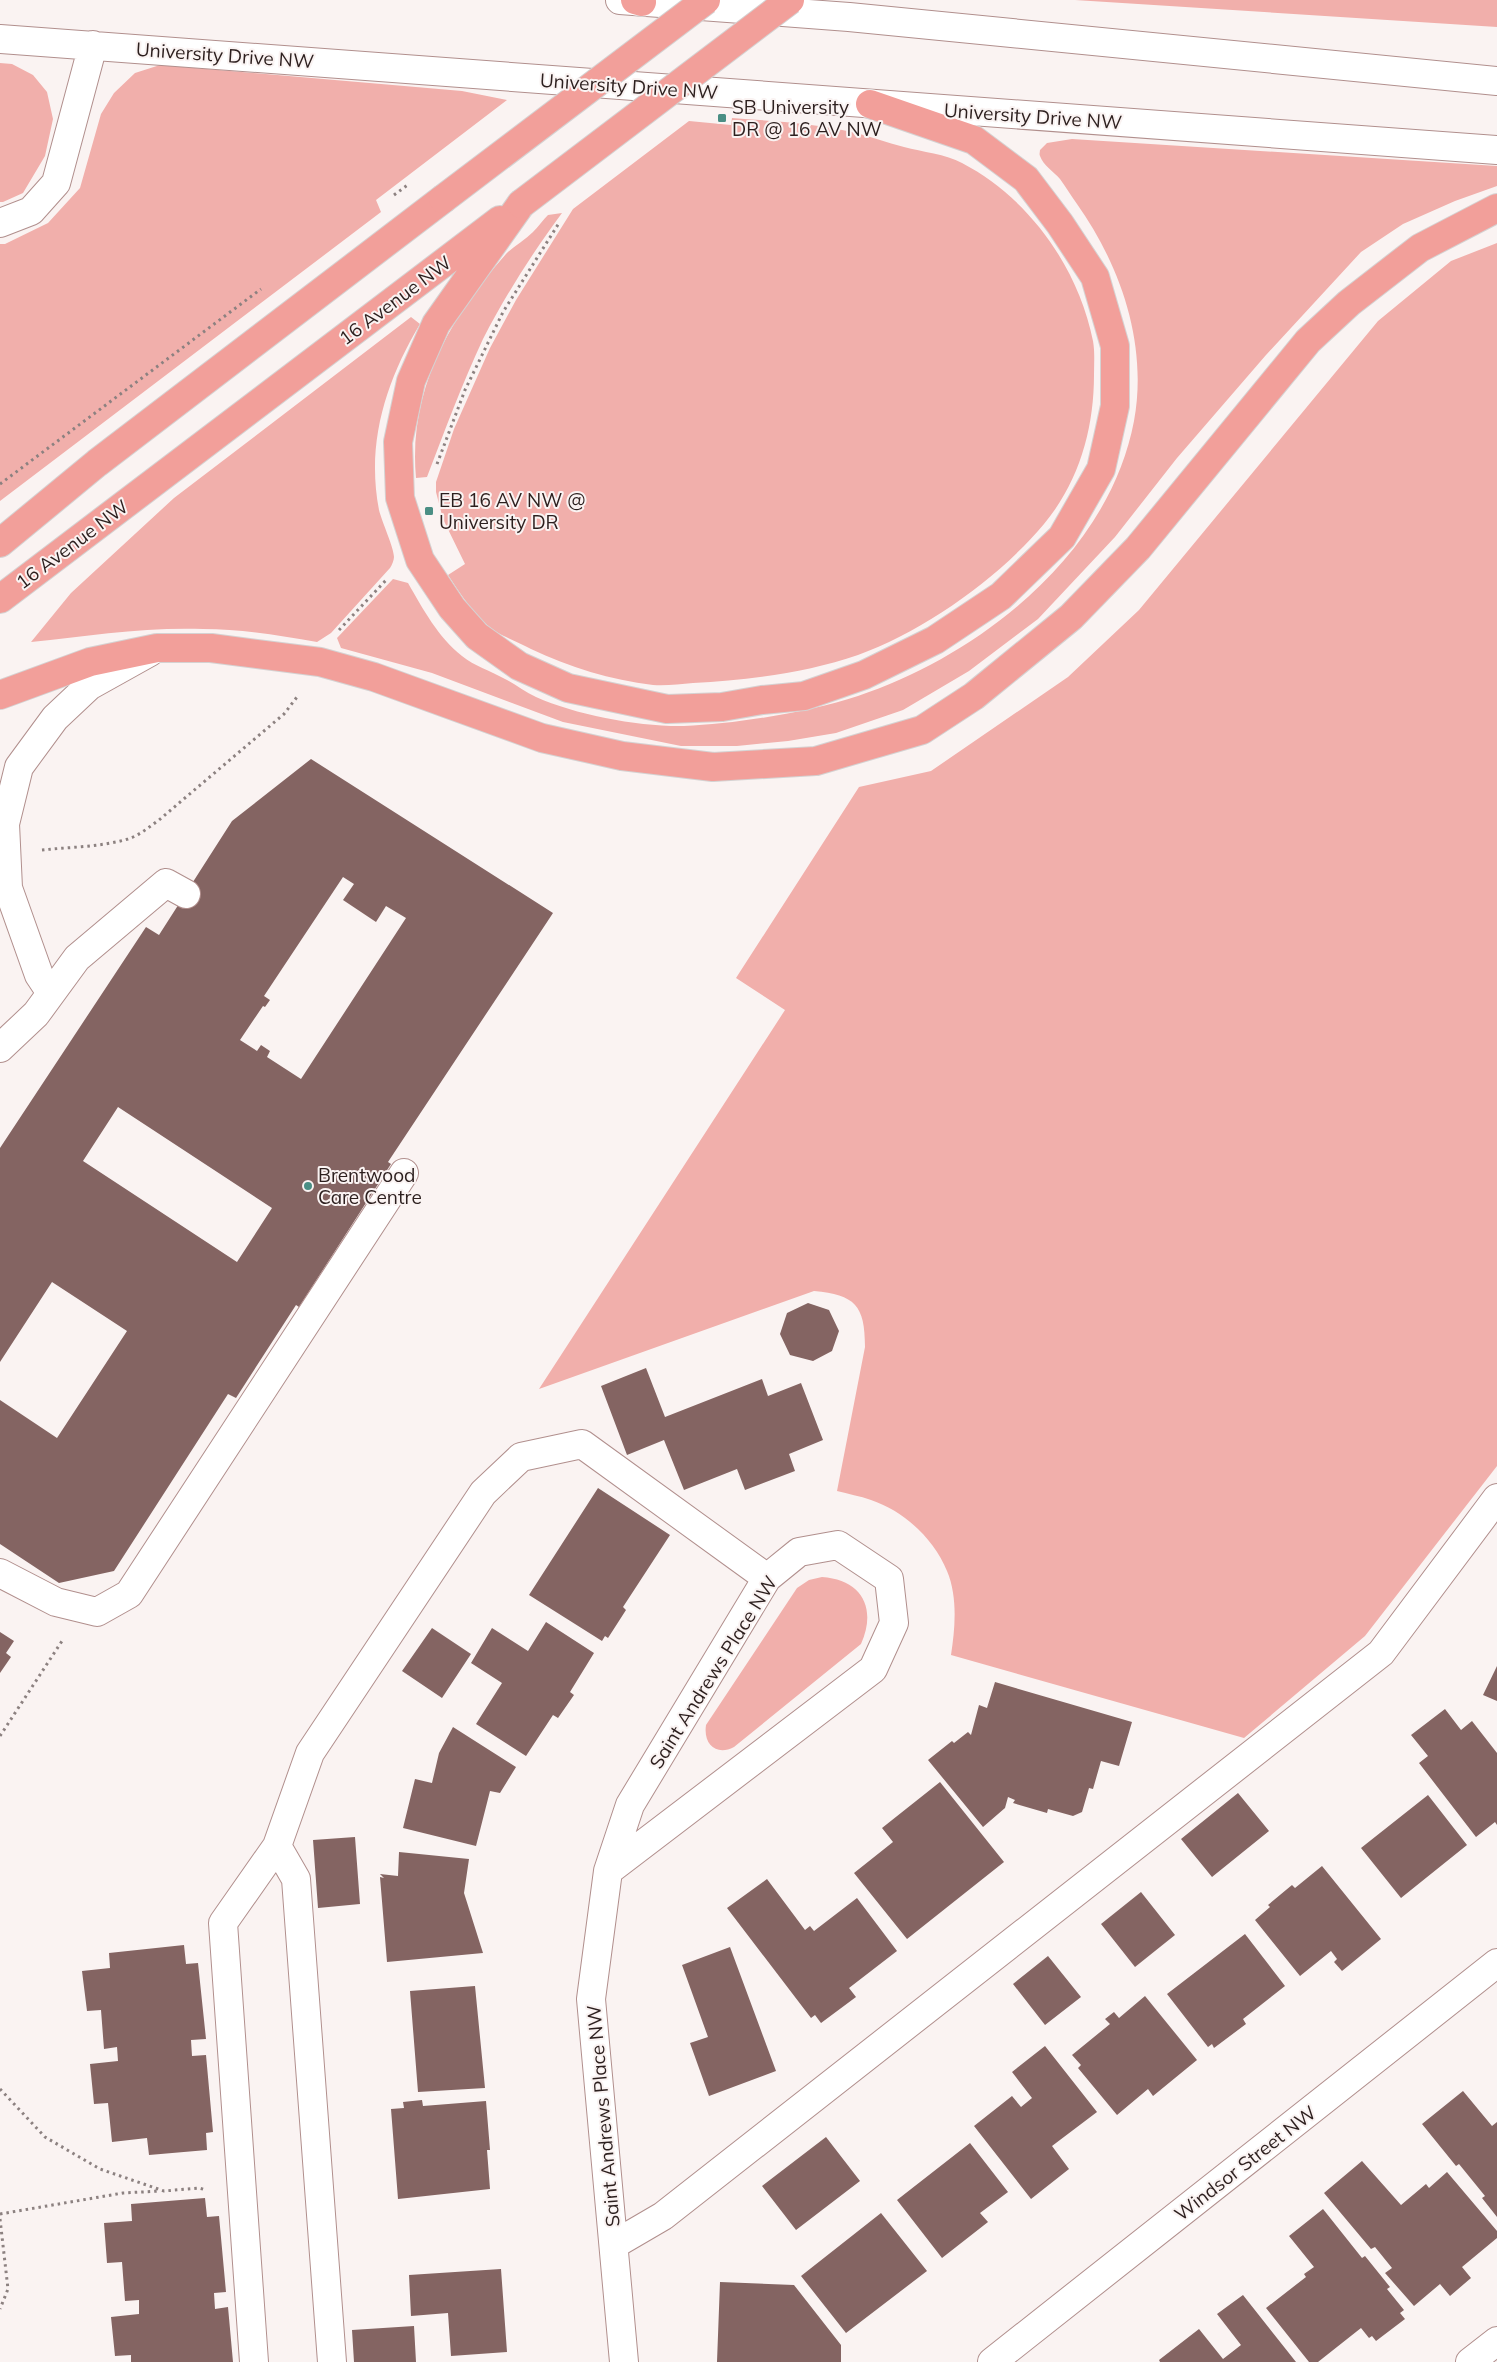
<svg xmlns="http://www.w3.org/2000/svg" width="1497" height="2362" font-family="Mulish,sans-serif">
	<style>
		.green { fill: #f1afab }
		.building { fill: #846462; fill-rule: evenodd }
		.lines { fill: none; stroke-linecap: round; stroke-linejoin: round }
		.minor-casing { stroke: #b18f8d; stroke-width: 30 }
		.highway-casing { stroke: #d5d2d2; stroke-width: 30 }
		.path { stroke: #8c8180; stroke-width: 3; stroke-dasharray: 2.5 4; stroke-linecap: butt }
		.minor { stroke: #fff; stroke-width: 28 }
		.highway { stroke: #f29f9a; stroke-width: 28 }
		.highway-bridge-casing { stroke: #d5d2d2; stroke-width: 30; stroke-linecap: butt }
		.path-bridge { stroke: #8c8180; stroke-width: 3; stroke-dasharray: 2.5 4; stroke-linecap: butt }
		.highway-bridge { stroke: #f29f9a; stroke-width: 28 }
		.poi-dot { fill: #4a8e84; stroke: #faf3f2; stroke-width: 2 }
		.labels { text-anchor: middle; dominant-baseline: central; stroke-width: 4; stroke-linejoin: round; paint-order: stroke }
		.street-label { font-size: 19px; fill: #2c1f1e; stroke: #faf3f2 }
		.poi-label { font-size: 19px; fill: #2c1f1e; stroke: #faf3f2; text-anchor: start }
	</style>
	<rect width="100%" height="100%" fill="#faf3f2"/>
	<!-- green -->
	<path class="green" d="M1075 0H1497V27Z
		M0 63 12 64 33 75 47 92 53 119 45 156 23 193 3 202H0Z
		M160 65 462 91 507 100 376 200 381 212 0 501V244H5L48 223 80 188 101 114 114 93 135 73Z
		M732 118C772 121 813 123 852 132 870 136 887 143 904 147 922 152 946 154 962 163 1029 198 1078 267 1093 341 1095 352 1094 364 1094 375 1094 429 1079 482 1044 524 999 578 924 631 858 655 806 673 748 680 693 683 680 684 666 686 653 685 611 680 569 667 531 649 520 643 506 638 495 631 475 617 461 595 448 575L465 564 443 519 436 492V482L454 429 490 348 516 300 573 209 689 121 731 125Z
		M1072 139 1497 166V186L1455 201 1403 224 1361 252 1266 355 1177 458 1115 537 1038 619 969 671 903 710 836 733 788 741 737 746H681L563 722 432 673 341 648 337 638 393 579 408 583C423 609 438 637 462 656 474 666 491 671 505 679 515 684 525 692 536 697 576 715 640 727 684 726 736 724 809 712 858 696 980 655 1109 554 1134 421 1148 345 1121 266 1077 204 1071 196 1066 187 1060 179 1054 172 1043 165 1040 156 1039 154 1040 152 1040 150L1047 143Z
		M562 213C533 252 505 296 483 339 462 384 445 430 427 477L416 478C408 391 450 317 506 254 514 246 525 240 533 232 538 227 543 220 548 215Z
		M1497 243V1466L1365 1636 1244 1738 951 1655C955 1629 958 1597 947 1571 934 1539 904 1511 871 1500 860 1496 848 1494 837 1491L865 1347C865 1305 855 1295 814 1291L539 1389 785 1010 736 978 859 787 931 771 1068 677 1139 610 1378 321 1451 261Z
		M411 317 420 324C386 381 366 443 379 510 382 522 394 548 394 557 394 560 392 565 390 568L331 633 317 642C279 635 241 629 203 629 145 627 88 636 31 642L71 593 174 498Z
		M822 1577C862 1580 877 1608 861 1644L734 1747C717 1756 703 1745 706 1725L797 1588 809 1580Z"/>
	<!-- building -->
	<path class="building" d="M311 759 553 913 388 1162 391 1164 299 1307 296 1305 236 1398 228 1394 114 1571 59 1583 0 1544V1400L57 1438 127 1331 52 1282 0 1362V1148L146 927 159 935 232 821ZM343 877 354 884 343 900 376 922 386 906 406 918 301 1079 267 1057 270 1051 261 1045 257 1051 240 1040 263 1006 265 1007 270 1000 264 996ZM118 1107 272 1208 237 1262 83 1161Z
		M808 1303 829 1310 839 1331 832 1351 813 1361 790 1355 780 1334 787 1313Z
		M646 1368 665 1417 762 1379 768 1396 801 1383 823 1440 789 1454 795 1471 745 1490 737 1469 684 1490 664 1440 627 1455 601 1386Z
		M598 1488 670 1535 623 1607 626 1610 608 1638 605 1636 602 1641 529 1595Z
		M546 1622 594 1653 570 1692 574 1695 558 1718 553 1715 526 1756 476 1724 502 1683 471 1663 492 1628 528 1651Z
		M432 1628 471 1654 442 1698 402 1671Z
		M0 1632 14 1641 6 1653 11 1657 0 1673Z
		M1497 1666V1701L1483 1695Z
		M995 1682 1132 1722 1119 1766 1101 1761 1093 1789 1089 1788 1082 1812 1073 1816 1048 1809 1047 1813 1013 1803 1015 1800 1008 1797 1005 1808 983 1827 928 1760 952 1741 954 1743 968 1732 971 1735 979 1705 987 1708Z
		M1445 1709 1461 1730 1472 1721 1497 1753V1825L1495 1822 1476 1837 1419 1763 1428 1756 1411 1735Z
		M453 1727 516 1767 500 1793 490 1791 476 1846 403 1828 415 1779 432 1783 439 1753Z
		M940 1782 1004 1862 907 1939 854 1873 893 1842 882 1828Z
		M1238 1793 1269 1831 1212 1877 1181 1839Z
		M1428 1795 1467 1845 1401 1898 1361 1848Z
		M355 1837 360 1904 318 1908 313 1840Z
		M399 1852 469 1859 464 1893 483 1953 387 1962 380 1877 384 1878 380 1874 398 1876Z
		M1322 1866 1381 1939 1342 1971 1334 1962 1337 1959 1331 1951 1300 1976 1255 1920 1270 1907 1268 1905 1292 1885 1295 1888Z
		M767 1879 805 1930 810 1926 814 1931 857 1898 897 1951 849 1988 856 1997 821 2023 815 2015 811 2018 727 1908Z
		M1141 1892 1175 1935 1135 1967 1101 1924Z
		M1245 1934 1285 1986 1243 2019 1246 2024 1214 2048 1212 2044 1208 2047 1167 1994Z
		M184 1945 186 1964 198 1963 206 2039 191 2040 192 2056 206 2055 213 2132 206 2133 207 2150 149 2155 147 2138 112 2142 108 2103 94 2104 90 2064 118 2061 117 2047 104 2049 101 2010 87 2011 82 1971 110 1968 109 1953Z
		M730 1947 776 2071 709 2096 690 2043 708 2037 682 1965Z
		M1048 1956 1081 1997 1045 2025 1013 1984Z
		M475 1986 485 2088 418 2092 410 1991Z
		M1145 1996 1197 2060 1153 2096 1148 2089 1117 2115 1078 2068 1081 2065 1072 2055 1110 2024 1105 2019 1114 2012 1119 2018Z
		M1045 2046 1097 2112 1052 2146 1069 2169 1031 2199 974 2126 1012 2096 1021 2107 1032 2098 1012 2072Z
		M1463 2091 1492 2126 1497 2122V2217L1482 2198 1485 2196 1459 2164 1456 2166 1422 2124Z
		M422 2100 423 2106 486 2101 490 2150H487L490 2189 398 2199 391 2109 404 2108 403 2102Z
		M826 2137 860 2181 796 2230 762 2186Z
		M970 2143 1008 2192 980 2213 988 2222 942 2258 897 2200Z
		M1362 2161 1401 2205 1426 2184 1429 2188 1447 2172 1497 2231V2238L1462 2267 1471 2278 1450 2296 1440 2284 1414 2306 1385 2273 1392 2268 1375 2247 1371 2249 1324 2193Z
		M205 2198 207 2217 219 2216 226 2292 214 2293 215 2309 228 2307 233 2362H131V2355L115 2356 111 2317 139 2314V2300L125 2301 122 2262 107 2263 104 2223 132 2221 131 2204Z
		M1323 2209 1362 2258 1365 2256 1390 2287 1387 2289 1404 2310 1400 2313 1405 2319 1376 2341 1372 2336 1369 2338 1361 2328 1318 2362H1309L1266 2308 1306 2277 1304 2274 1314 2267 1289 2236Z
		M881 2213 927 2271 846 2333 801 2276Z
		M501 2269 507 2352 451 2356 448 2313 411 2316 409 2275Z
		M720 2282 794 2285 841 2345V2362H717Z
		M1243 2295 1296 2362H1160L1159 2360 1199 2329 1223 2359 1241 2345 1217 2314Z
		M414 2326 416 2362H354L352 2330Z"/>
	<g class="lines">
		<!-- minor casing -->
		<g class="minor-casing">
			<path id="minor" d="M620 0 849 17 1497 81
				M0 39 1497 150
				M0 223 31 211 56 183 93 45
				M51 993 39 975 8 888 5 824 19 767 55 718 89 686 150 652
				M0 1048 36 1014 77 958 166 883 186 894
				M0 1573 56 1602 97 1612 129 1594 404 1173
				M277 1846 296 1879 332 2362
				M608 1871 873 1669 894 1623 889 1579 838 1545 799 1552 767 1578 630 1805 608 1871 591 1999 624 2362
				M615 2244 663 2216 1381 1653 1497 1498
				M254 2362 223 1923 277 1846 310 1753 483 1493 521 1457 582 1444 767 1578
				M992 2362 1497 1963
				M1470 2362 1497 2341"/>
		</g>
		<!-- highway casing -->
		<g class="highway-casing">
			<path id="highway" d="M635 0 642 2
				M521 204 436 324 411 381 398 442 400 498 420 560 452 608 477 636 519 666 568 688 667 709 722 707 762 700 804 696 864 675 935 640 1001 596 1062 537 1101 469 1115 406V346L1095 277 1060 224 1026 179 974 140 870 104
				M0 543 97 463 443 199
				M0 599 500 220
				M0 695 90 662 157 648H211L320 662 374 677 542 738 622 756 713 767 816 761 922 730 974 696 1071 617 1138 548 1308 341 1349 303 1420 248 1497 208"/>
		</g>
		<!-- path -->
		<path class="path" d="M437 464 465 390 503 312 559 223
			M0 484 261 289
			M339 630 388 578
			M42 850C70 847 101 847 128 839 140 835 149 827 159 820L284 714 297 697
			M0 1736 62 1641
			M0 2089 45 2137 100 2169 164 2191 199 2188 206 2190
			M0 2214 123 2193 160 2191
			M0 2219 8 2289 0 2309"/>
		<!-- minor -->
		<use href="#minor" class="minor"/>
		<!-- highway -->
		<use href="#highway" class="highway"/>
		<!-- highway-bridge casing -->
		<g class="highway-bridge-casing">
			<path id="highway-bridge" d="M443 199 706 0
				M521 204 790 0"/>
		</g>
		<!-- path-bridge -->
		<path class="path-bridge" d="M394 195 409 184"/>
		<!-- highway-bridge -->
		<use href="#highway-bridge" class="highway-bridge"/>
	</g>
	<!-- markers -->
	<g class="poi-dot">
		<rect x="717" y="113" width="10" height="10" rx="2.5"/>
		<rect x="424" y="506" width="10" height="10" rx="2.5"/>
		<circle cx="308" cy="1186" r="5"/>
	</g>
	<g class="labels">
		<!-- street labels -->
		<g class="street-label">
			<text transform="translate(225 55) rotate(4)">University Drive NW</text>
			<text transform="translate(629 86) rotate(4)">University Drive NW</text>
			<text transform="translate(1033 116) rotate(4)">University Drive NW</text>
			<text transform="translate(395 300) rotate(-37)">16 Avenue NW</text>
			<text transform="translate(72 544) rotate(-37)">16 Avenue NW</text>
			<text transform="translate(713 1672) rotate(-58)">Saint Andrews Place NW</text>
			<text transform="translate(603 2116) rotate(-95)">Saint Andrews Place NW</text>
			<text transform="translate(1245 2163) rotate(-38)">Windsor Street NW</text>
		</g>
		<!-- poi labels -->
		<g class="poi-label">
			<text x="732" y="107">SB University<tspan x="732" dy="22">DR @ 16 AV NW</tspan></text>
			<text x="439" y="500">EB 16 AV NW @<tspan x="439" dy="22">University DR</tspan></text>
			<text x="318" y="1175">Brentwood<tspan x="318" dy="22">Care Centre</tspan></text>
		</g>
	</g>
</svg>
